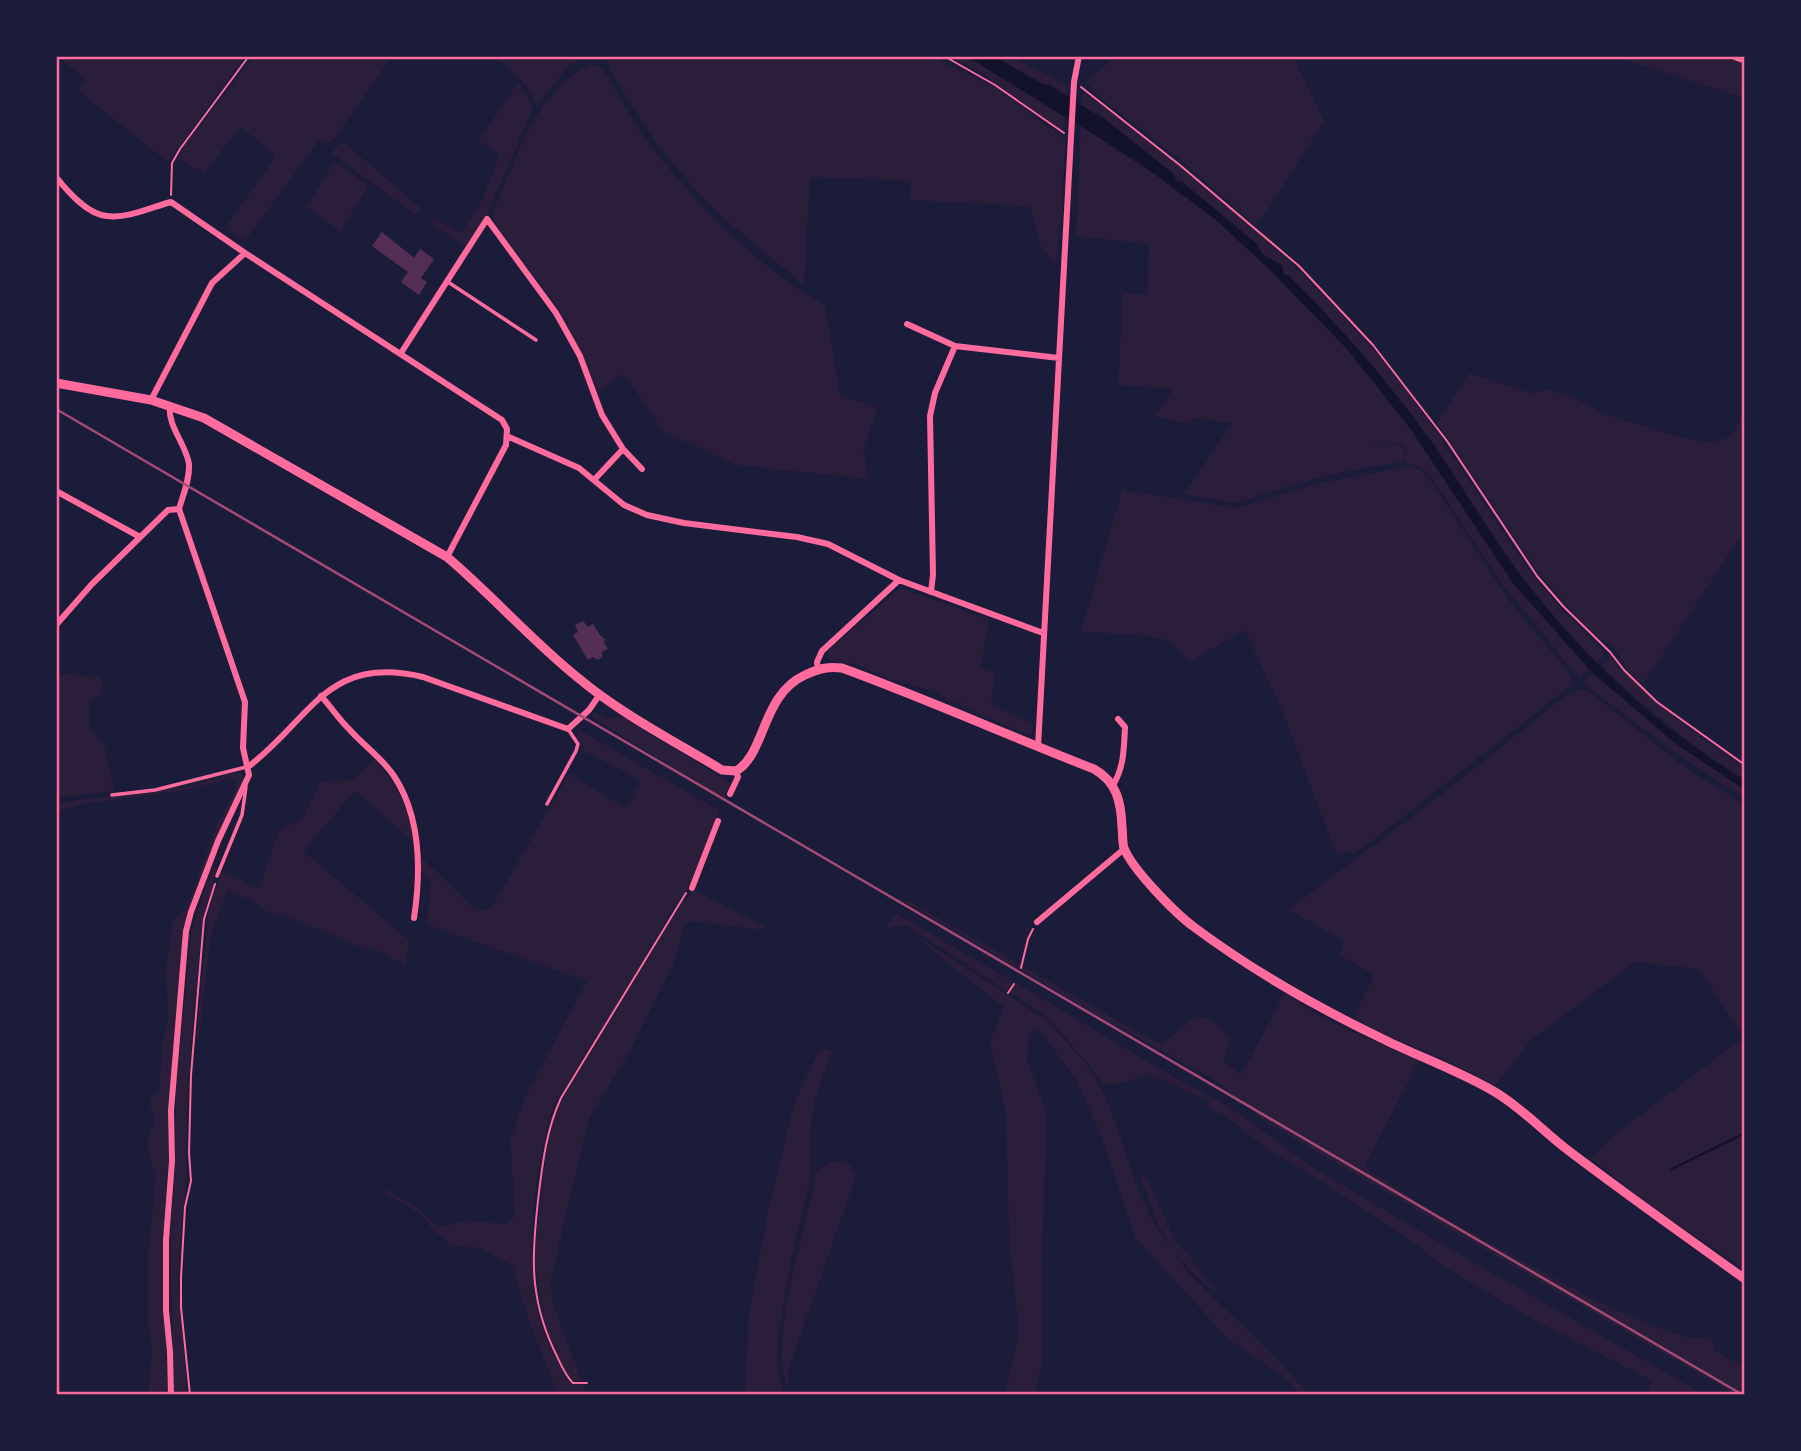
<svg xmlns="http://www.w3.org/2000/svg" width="1801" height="1451" font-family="'PT Serif',serif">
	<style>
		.green { fill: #2a1e3b }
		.water { fill: #12122b }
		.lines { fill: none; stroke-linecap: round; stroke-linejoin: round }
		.stream { stroke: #12122b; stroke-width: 2.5 }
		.river { stroke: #12122b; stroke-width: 18 }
		.building { fill: #542f53 }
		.path { stroke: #ff6b9d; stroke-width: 2 }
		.service { stroke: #ff6b9d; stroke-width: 3.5 }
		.minor { stroke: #ff6b9d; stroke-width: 6 }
		.secondary { stroke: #ff6b9d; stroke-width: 9 }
		.rail { stroke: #a44b75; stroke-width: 2.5 }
		.neatline { fill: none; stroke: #ff6b9d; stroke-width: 2.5 }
	</style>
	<rect width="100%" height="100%" fill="#1b1b3a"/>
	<!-- green -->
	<path class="green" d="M57 56H245L168 162 78 91 86 80Z
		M254 56H392L335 138 326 144 319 140 245 241 225 228 276 156 241 127 204 173 178 159 186 144Z
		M493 56H585L568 67 536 107C530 83 512 71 493 56Z
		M606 56H930L995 87 1065 139 1062 212 1055 265 1040 244 1030 206 910 200 911 181 810 177 804 285 728 222 695 189 658 146 613 75Z
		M948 56H966L979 62 1065 117 1063 131 983 74Z
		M994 56H1009L1067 84 1065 97Z
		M1116 56H1293L1324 121 1271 205 1255 225 1178 158 1103 100 1086 82Z
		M1613 56H1718L1745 64V98Z
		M590 64 600 67 606 74C622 101 638 131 658 155 705 213 760 269 825 305L840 395 878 408 863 450 869 479 737 465 664 432 624 374 598 391 561 313 494 222 493 212C517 158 535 92 590 64Z
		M519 82 533 108 486 217 465 246 430 223 433 218 461 233 480 205 500 154 478 140Z
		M1085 93C1189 170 1294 256 1377 354 1434 421 1477 496 1527 567 1549 598 1578 626 1605 653L1596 663 1533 592 1508 558 1434 446 1373 366 1284 274 1282 265 1262 254 1256 243 1181 181 1176 182 1173 174 1097 113H1085L1081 109 1082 95Z
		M1081 126 1152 172 1215 219 1267 267 1348 350 1410 428 1513 583 1589 669 1580 679 1504 586 1428 472 1416 465 1405 463 1407 451 1400 443 1362 449 1399 444 1406 454 1403 462C1344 469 1298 483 1242 501L1235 503 1184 494 1232 423 1193 418 1191 424 1155 417 1173 389 1118 385 1123 293 1147 295 1149 244 1076 236Z
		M342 141 421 208 416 215 331 153Z
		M334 161 368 185 341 232 307 207Z
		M1469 373 1535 394 1544 389 1573 397 1604 414 1670 434 1709 443 1726 438 1733 433 1745 411V530L1643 684 1627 670 1612 644 1599 639 1589 630 1540 575 1437 423Z
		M1410 466 1415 467 1427 475 1510 602 1568 671 1573 684 1376 838 1353 855 1349 852 1336 853 1283 713 1245 630 1189 662 1171 641 1141 635 1081 632 1122 490 1236 508 1316 484Z
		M900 588 989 619 981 668 995 673 991 705 1033 723 1032 733 1029 735 962 707 963 704 958 701 955 704 931 690 891 680 855 664 831 661 827 658 829 650Z
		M1610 657C1652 700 1695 736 1745 768V780C1692 748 1646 707 1601 666Z
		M56 672 61 674 100 677 104 684 100 695 89 701V727L105 747 114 791 56 798Z
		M1593 674 1675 743 1745 790V798C1687 763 1636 724 1583 683Z
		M1581 689 1591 693 1687 769 1745 805V1033L1742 1030 1739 1032 1700 969 1635 962 1531 1040 1495 1086 1447 1061 1352 1021 1374 975 1339 955 1345 941 1288 910 1447 790 1565 696Z
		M595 712 609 719 621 716 732 784 724 799 607 727 591 716Z
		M576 728 720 811 690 886 673 908 612 1014 556 1102 549 1118C535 1178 523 1260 540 1320 545 1340 557 1360 566 1379L572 1384 583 1385 585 1395H558L529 1321 512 1266 481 1248 454 1246 448 1243 445 1238 434 1232 423 1216 384 1192 385 1189 416 1207 436 1225 445 1227 465 1220 506 1224 515 1216 510 1139 526 1095 587 981 427 925 431 880 420 869V856L474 908 484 910 491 909 569 774 626 808 641 780 582 750Z
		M374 759C398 786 408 804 413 841L355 791 303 851 409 940 406 966 371 948 365 949 279 913 273 916 255 902 228 890 211 935 199 1038 196 1039 208 914 221 871 259 888 279 830 303 818 321 781 352 780Z
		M231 773H241L243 780 190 910 168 1115V1161L163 1248 168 1395H148L152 1352 148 1320V1255L156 1173C151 1167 147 1148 148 1140 150 1128 160 1120 150 1107L151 1098 159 1092 162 1047 168 1018 166 970 173 919 182 911 186 910 217 824 236 789 237 782 233 778 186 790 83 804 56 812V803L194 785Z
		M212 867 217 869 203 917 189 1069 186 1149 187 1182 182 1220 178 1279 188 1395H174L170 1240 175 1168 176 1089 191 931Z
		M694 890 766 927 761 930 692 921 685 923 674 963 629 1053 589 1118 551 1279 552 1302 582 1381H574L567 1375 545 1326 534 1260 542 1181 550 1136 555 1116 560 1104 680 906Z
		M907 900 1161 1045 1196 1016C1214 1020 1222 1025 1230 1042L1223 1061 1241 1075 1285 993 1323 1018 1419 1061 1364 1167 1437 1214 1598 1302 1656 1327 1681 1335 1693 1339 1709 1337 1714 1343V1350L1745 1367V1395H1735L1269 1124 1218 1082 1088 1010 905 902Z
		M896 913 1012 981 1007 991 906 925 891 927 882 934Z
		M920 938 1046 1020C1064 1040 1088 1062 1100 1087 1127 1138 1133 1203 1171 1248L1157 1222 1140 1175 1147 1177 1176 1243 1187 1252 1204 1278 1217 1290V1294L1190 1270 1173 1250 1187 1272 1270 1352 1310 1395H1300L1281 1375 1227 1338 1135 1237 1104 1143 1076 1079 1039 1030 1029 1034 1027 1060 1047 1113 1042 1256 1043 1359 1034 1395H1005L1019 1331 1009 1239 1006 1114 990 1041 1004 1007 935 953Z
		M1017 983 1153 1065 1231 1108 1314 1168 1447 1247 1705 1395H1647L1652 1381 1530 1318 1446 1268 1409 1239 1300 1168 1268 1150 1224 1115 1206 1106 1209 1101 1151 1075H1145L1120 1084H1102L1092 1068 1047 1016 1010 993Z
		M1740 1040 1745 1045V1270L1653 1207 1591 1159 1611 1137Z
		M824 1049 832 1051 814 1102 811 1127 810 1177 791 1261 778 1337 777 1365 783 1393 745 1395 749 1314 769 1206 794 1103 819 1051Z
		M841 1161 850 1165 856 1176 788 1372 789 1389C764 1341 810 1228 815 1173L829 1163Z"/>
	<!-- water -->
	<path class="water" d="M966 56H994L1065 97V117Z
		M1081 109 1090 115 1097 113 1174 174 1176 181H1181L1257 244 1262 254 1282 265 1284 274 1289 276C1342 328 1391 385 1434 445 1467 493 1496 544 1532 590 1590 664 1664 732 1745 780V790L1675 743 1589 669 1513 583 1410 428 1348 350 1267 267 1215 219 1152 172 1081 126Z"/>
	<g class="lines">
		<!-- stream -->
		<path class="stream" d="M1670 1170 1745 1133"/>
		<!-- river -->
		<path class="river" d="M1046 93 1099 127"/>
	</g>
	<!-- building -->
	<path class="building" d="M382 232 414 258 420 249 434 259 421 278 427 282 419 295 401 282 408 272 372 246Z
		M583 621 588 627 593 624 600 635 605 639 604 643 608 649 602 652V657L598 660 593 657 588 660 573 635 578 632 575 625Z"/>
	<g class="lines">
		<!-- path -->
		<path class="path" d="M944 56 995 85 1064 133
			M1081 87 1181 166 1299 266 1373 345 1447 441 1537 576 1563 606 1610 652 1624 670 1657 702 1745 765
			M171 195 172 163 180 149 249 56
			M1021 968 1028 939 1033 929
			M1008 993 1014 984
			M587 1383H573C564 1374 560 1362 554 1350 528 1295 532 1251 539 1192 543 1160 547 1128 561 1098L686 893
			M190 1395 181 1307V1277L185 1207 191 1181 189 1153 191 1075 204 919 215 884"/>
		<!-- service -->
		<path class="service" d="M448 282 536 340
			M112 795 155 790 246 767
			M547 804 576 751 578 744 568 729
			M217 876 242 815 246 787"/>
		<!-- minor -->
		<path class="minor" d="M56 177C68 192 87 214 107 216 127 219 152 207 171 202L245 253 502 420 507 429 506 445 447 557
			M907 324 955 346 1059 358
			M401 353 487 219 556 313 580 356 602 415 623 449 642 469
			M151 400 212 283 245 253
			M170 405C167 426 186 444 189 464 190 479 183 495 179 509
			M509 437 579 468 624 505 647 515 684 523 797 537 828 544 899 580 1043 633
			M594 480 623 449
			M56 491 140 537
			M931 592 933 575 930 416 935 393 955 346
			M56 625 92 584 168 510 179 509
			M818 669 817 662 822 651 899 580
			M321 696C331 707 339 719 349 729 363 745 383 759 394 776 421 817 421 872 414 918
			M1038 747 1074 82 1079 56
			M248 767C312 718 327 654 423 677L568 729 589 710 600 694
			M1113 785C1124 768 1124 747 1125 727L1118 719
			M730 794 738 777 736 771
			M692 888 718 821
			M1037 922 1124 849
			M171 1395 170 1352 166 1310V1240L172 1161 171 1111 186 931 191 912 218 841 249 775 243 748 245 702 179 509"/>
		<!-- secondary -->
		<path class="secondary" d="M1736 56 1745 59
			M56 383 151 400 204 418 447 557C492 595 531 640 577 677 621 714 674 741 722 770L736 771C766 754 761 695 805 675 818 669 828 666 842 668 927 699 1009 736 1094 769 1117 782 1121 802 1122 827 1123 834 1122 841 1124 848 1132 869 1175 913 1194 927 1253 971 1318 1008 1385 1040 1422 1058 1459 1071 1495 1092 1522 1108 1544 1132 1569 1151 1627 1195 1686 1237 1745 1279"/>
		<!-- rail -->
		<path class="rail" d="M56 409 1743 1395"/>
	</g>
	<!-- border -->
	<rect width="1801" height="1451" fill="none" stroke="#1b1b3a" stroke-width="116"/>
	<rect x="58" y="58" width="1685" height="1335" class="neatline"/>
</svg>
